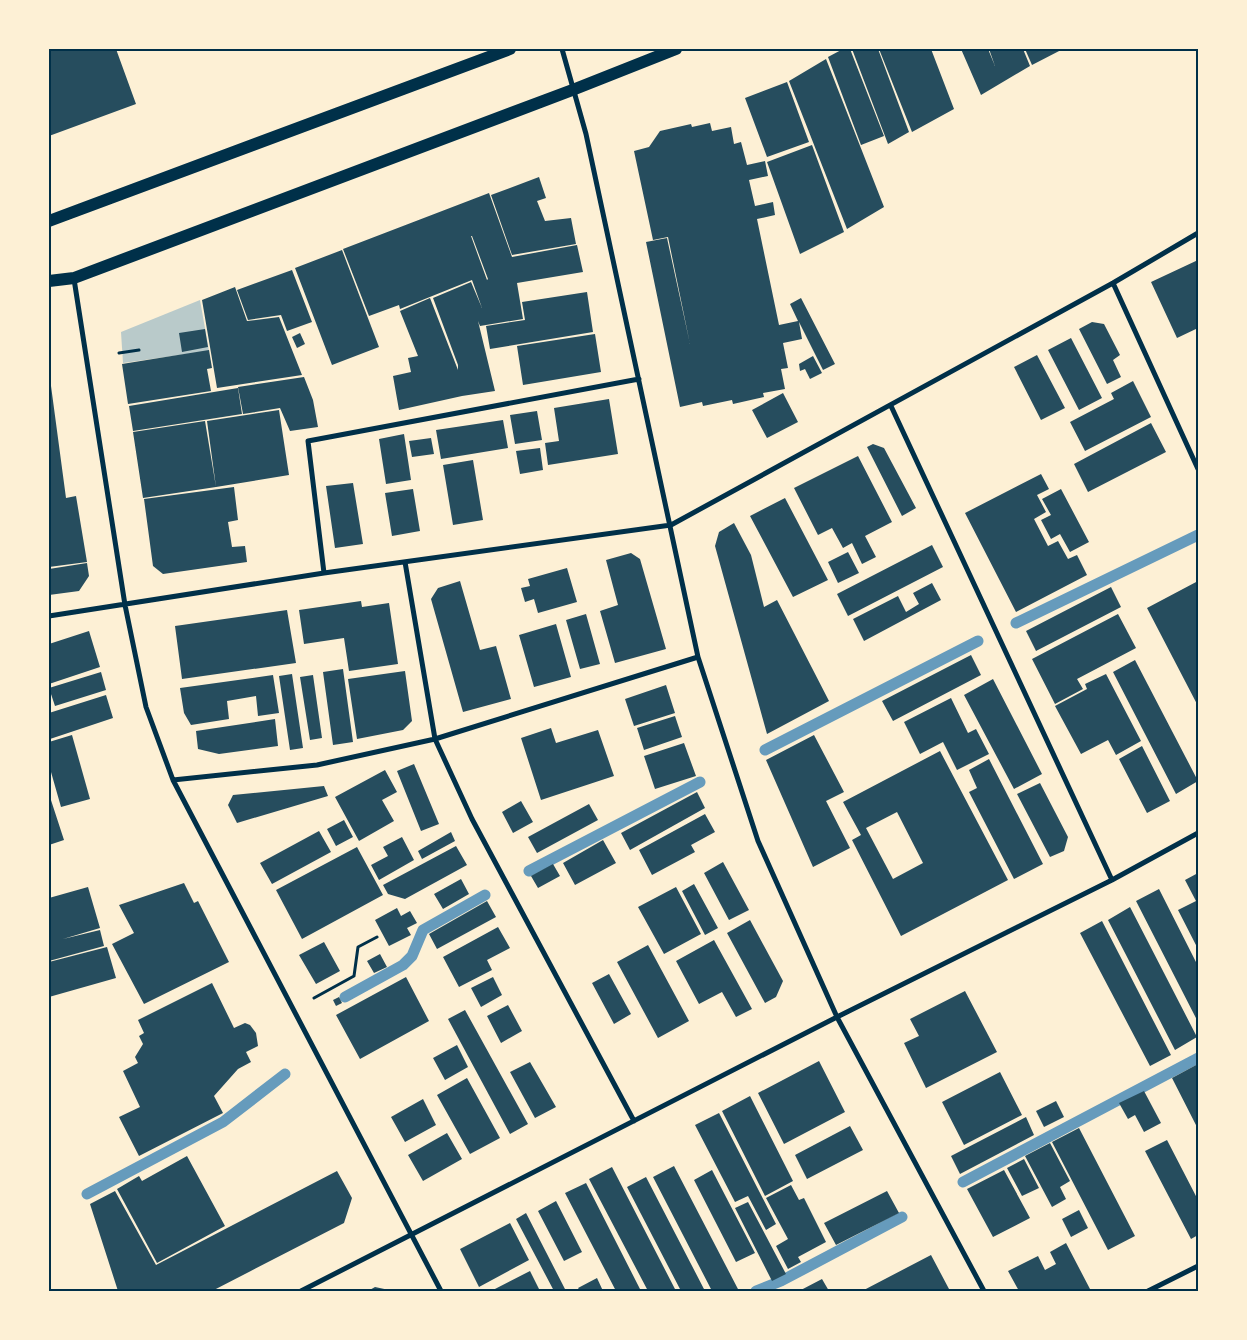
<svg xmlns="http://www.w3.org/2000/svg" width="1247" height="1340" font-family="Montserrat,sans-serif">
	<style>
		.green { fill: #b9caca }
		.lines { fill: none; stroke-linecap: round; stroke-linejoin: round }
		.stream { stroke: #669bbc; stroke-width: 11 }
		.building { fill: #264d5e; fill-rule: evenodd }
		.path { stroke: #003049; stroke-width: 3 }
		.minor { stroke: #003049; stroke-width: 5 }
		.primary { stroke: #003049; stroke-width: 12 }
		.neatline { fill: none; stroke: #003049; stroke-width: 2 }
	</style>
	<rect width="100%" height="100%" fill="#fdf0d5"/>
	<!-- green -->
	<path class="green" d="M200 300 209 351 123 363 121 332Z"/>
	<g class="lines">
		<!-- stream -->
		<path class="stream" d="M1016 623 1198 535
			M765 750 978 641
			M529 871 700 782
			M345 997 403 965 412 956 423 930 485 895
			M963 1182 1198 1058
			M87 1194 223 1122 285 1074
			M756 1291 781 1281 902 1217"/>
	</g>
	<!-- building -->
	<path class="building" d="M49 49H116L136 104 49 136Z
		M843 49H850L884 136 861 145 828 57Z
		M852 49H878L909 132 888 144Z
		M879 49H931L954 109 912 132Z
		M961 49H988L995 66 989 49H1023L1030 66 981 95Z
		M1025 49H1063L1032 65Z
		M826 59 884 207 847 229 789 81Z
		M787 82 809 142 767 157 745 98Z
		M710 123 712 131 731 127 734 144 741 142 747 165 765 161 768 176 749 180 755 206 773 202 775 215 757 219 779 325 798 321 790 304 801 298 835 364 823 370 799 322 802 339 783 343 788 368 781 369 785 389 763 393 764 397 733 404 732 400 703 406 702 402 680 407 646 242 667 238 690 344 668 237 653 240 634 151 649 147 660 131 691 124 692 127Z
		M812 145 844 232 800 254 767 162Z
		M539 177 546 198 537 201 545 221 571 218 576 244 512 255 491 195Z
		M489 193 512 257 577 245 583 272 517 283 523 319 480 326 478 321 495 391 462 396 399 410 393 376 411 372 408 358 418 356 400 311 430 298 458 370V365L433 298 471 282 482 308 472 280 400 309 399 305 369 316 343 249ZM471 236H472L488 279 487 280Z
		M342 250 379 347 332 365 295 268Z
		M1198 260V328L1177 338 1151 282Z
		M292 270 312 322 287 331 281 315 248 320 237 290Z
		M235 287 247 321 279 317 302 375 217 388 202 300Z
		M587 292 593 332 490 349 486 326 525 320 522 302Z
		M1092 322 1104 324 1120 355 1113 360 1121 377 1107 384 1079 329Z
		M205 329 208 347 182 352 179 333Z
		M300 333 305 344 297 348 292 337Z
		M595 334 601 372 523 385 517 346Z
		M1071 338 1102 398 1079 410 1048 350Z
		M209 350 212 368 207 369 211 391 128 404 122 364Z
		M1037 355 1065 408 1041 420 1014 367Z
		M813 356 822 373 810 379 805 369 800 371 799 364Z
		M49 371 66 498 76 496 87 562 49 567Z
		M304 377 313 400 318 427 290 431 280 408 243 414 238 387Z
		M1133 381 1151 417 1085 451 1070 422 1114 399 1111 393Z
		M238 388 242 414 133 431 129 406Z
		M783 393 798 422 767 438 752 410Z
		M609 399 618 454 548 465 545 443 559 441 554 408Z
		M279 410 289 475 216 487 207 421Z
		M537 411 542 440 515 444 510 415Z
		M503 420 508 448 441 459 436 430Z
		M205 421 216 487 143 498 133 432Z
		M1151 423 1166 452 1088 492 1074 464Z
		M404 434 411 480 386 484 379 439Z
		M431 438 434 454 412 457 409 441Z
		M873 444 884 448 916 508 902 516 867 447Z
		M540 448 543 470 520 474 516 451Z
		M858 456 892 522 865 536 876 557 862 564 852 543 843 548 832 528 818 535 794 488Z
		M473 460 483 520 453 525 443 465Z
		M1041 474 1049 489 1037 495 1046 512 1034 519 1048 546 1058 541 1068 559 1077 555 1087 575 1016 612 965 513Z
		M353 483 363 544 335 548 326 486Z
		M234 487 238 520 228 522 232 547 245 546 247 562 163 574 153 566 144 499Z
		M413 489 420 531 392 536 385 493Z
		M1061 489 1089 542 1070 552 1060 534 1051 539 1041 520 1051 515 1042 499Z
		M785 498 828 580 793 597 750 516Z
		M734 523 751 555 764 607 777 600 829 701 767 734 715 546 719 532Z
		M932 545 943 567 848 616 837 594Z
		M848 552 859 573 838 583 828 562Z
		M631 553 640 559 666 649 615 663 600 611 618 605 606 560Z
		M87 563 89 576 79 591 49 595V569Z
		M567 568 577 602 538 613 534 599 525 602 521 588 530 586 528 579Z
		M460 581 480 650 496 646 511 699 463 712 431 599 438 588Z
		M1198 581V706L1147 608Z
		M932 583 941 600 864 641 853 619 898 596 906 612 919 604 913 593Z
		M1111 587 1121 607 1036 651 1026 631Z
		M361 601 362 607 389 603 398 664 349 671 344 638 304 644 299 610Z
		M287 610 296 663 182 679 175 626Z
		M586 614 600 664 580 669 566 620Z
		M1118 614 1136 648 1077 679 1083 689 1055 704 1032 659Z
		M556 624 571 677 534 687 519 635Z
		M89 631 100 667 49 684V644Z
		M971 655 981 675 893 721 882 701Z
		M1135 660 1198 781 1176 794 1113 672Z
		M343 669 353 742 333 745 323 672Z
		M405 671 412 721 403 730 357 739 348 679Z
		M101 672 106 690 55 706 49 688Z
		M292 674 303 748 290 750 279 676Z
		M1106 674 1141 741 1116 755 1108 740 1081 754 1055 706 1087 689 1085 684Z
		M273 675 279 713 258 716 256 696 227 701 229 719 191 725 184 713 180 688Z
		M313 675 322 738 310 740 300 677Z
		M993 679 1042 774 1014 789 964 695Z
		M666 685 675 713 634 726 625 699Z
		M106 695 113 718 50 739 49 713Z
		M951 698 968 733 976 729 989 754 957 770 943 742 920 754 904 722Z
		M675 716 682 737 644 750 637 728Z
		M275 719 278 746 219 754 198 749 196 731Z
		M551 728 556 743 598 730 614 776 541 800 521 738Z
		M72 735 90 799 61 807 49 765V742Z
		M814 735 844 792 826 801 850 848 813 867 766 760Z
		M684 743 696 776 655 789 644 756Z
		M1142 746 1170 801 1147 813 1119 759Z
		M940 751 1008 880 901 936 852 840 861 835 843 802ZM897 812 923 863 893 879 866 828Z
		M989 759 1043 864 1014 879 969 792 977 788 969 770Z
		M414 764 439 824 421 831 397 771Z
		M385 770 397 792 382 800 394 821 359 841 335 797Z
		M1040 783 1068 837 1064 851 1050 857 1017 794Z
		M324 786 328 796 237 823 228 805 233 795Z
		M697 792 705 808 630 850 621 833Z
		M49 794 64 840 49 845Z
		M521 801 533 822 513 833 502 812Z
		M589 804 598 820 537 853 528 837Z
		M705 814 715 832 691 845 695 852 652 875 639 850Z
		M344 820 353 837 336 846 327 829Z
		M319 831 331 852 272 884 260 863Z
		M451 832 455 841 422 859 418 851Z
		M402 837 414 860 379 880 371 865 388 856 383 847Z
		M603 840 616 863 575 885 563 863Z
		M456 846 467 865 405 899 388 894 383 885Z
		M357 847 383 895 302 939 276 890Z
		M723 862 749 910 729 920 704 873Z
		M553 864 560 876 538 888 531 876Z
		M1198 873V949L1178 910 1196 901 1185 880Z
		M461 879 469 894 443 909 434 894Z
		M184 883 194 903 198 901 229 962 144 1004 112 944 134 933 119 905Z
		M694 884 718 928 705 935 682 891Z
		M88 887 100 928 63 939 100 930 104 946 49 961V898Z
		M676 887 701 934 664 954 638 907Z
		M1159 889 1198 966V1022L1136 901Z
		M487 901 496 917 437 949 429 934Z
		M1130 907 1197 1037 1175 1050 1108 920Z
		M397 908 401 916 410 911 417 923 407 928 411 935 389 946 375 920Z
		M750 920 783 981 776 997 765 1003 727 933Z
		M1102 921 1171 1055 1150 1066 1080 933Z
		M498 927 510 948 487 960 492 970 459 987 443 957Z
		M714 940 752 1009 736 1017 722 992 699 1004 676 961Z
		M324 942 340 971 316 984 299 955Z
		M648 945 689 1021 658 1038 617 962Z
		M107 947 116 978 49 997V962Z
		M380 954 387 967 374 973 367 961Z
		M609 974 631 1014 614 1024 592 983Z
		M406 977 429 1021 360 1059 336 1015Z
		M493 977 502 995 481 1007 471 988Z
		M212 983 234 1028 245 1023 250 1025 256 1033 258 1046 246 1052 251 1062 238 1069 214 1096 223 1113 139 1156 119 1117 140 1107 123 1071 138 1063 135 1057 143 1044 139 1036 144 1033 138 1020Z
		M965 991 997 1052 926 1088 904 1043 919 1036 910 1019Z
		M339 997 342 1003 336 1006 333 1000Z
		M508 1005 522 1031 501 1043 487 1016Z
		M465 1010 528 1124 510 1134 448 1019Z
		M457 1045 468 1067 445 1080 433 1058Z
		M819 1061 845 1112 784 1144 758 1093Z
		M530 1062 556 1107 535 1118 510 1072Z
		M1198 1064V1129L1172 1078Z
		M1000 1072 1022 1115 964 1145 942 1102Z
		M467 1078 500 1138 470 1154 437 1095Z
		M1144 1091 1161 1123 1144 1132 1135 1115 1128 1119 1119 1103Z
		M750 1096 793 1181 765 1196 722 1111Z
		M423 1099 436 1125 405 1142 391 1117Z
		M1056 1101 1064 1117 1044 1127 1036 1111Z
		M719 1113 776 1224 766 1230 748 1196 735 1202 695 1125Z
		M1026 1117 1034 1135 960 1174 951 1156Z
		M850 1126 863 1150 807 1179 795 1155Z
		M1079 1128 1135 1236 1108 1250 1052 1142Z
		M447 1133 462 1159 423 1181 408 1155Z
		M1167 1140 1198 1200V1235L1191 1239 1145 1151Z
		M1050 1143 1070 1181 1060 1187 1066 1199 1052 1207 1025 1156Z
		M187 1156 225 1226 157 1263 117 1189 139 1176 142 1181Z
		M1024 1159 1039 1188 1022 1196 1007 1168Z
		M674 1166 739 1291H712L653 1177Z
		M612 1167 676 1291H648L589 1179Z
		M712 1170 755 1253 736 1262 694 1180Z
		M1004 1170 1030 1218 993 1237 967 1189Z
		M337 1171 352 1198 344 1223 212 1291H118L90 1204 115 1191 156 1265Z
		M646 1177 705 1291H681L627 1187Z
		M586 1183 641 1291H616L565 1193Z
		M791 1185 799 1200 804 1198 826 1242 798 1257 801 1262 788 1269 776 1246 788 1239 766 1198Z
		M887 1191 899 1213 836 1245 824 1223Z
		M556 1201 582 1252 564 1261 538 1211Z
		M748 1202 786 1274 772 1281 735 1208Z
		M1079 1210 1088 1228 1071 1237 1062 1219Z
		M526 1213 566 1291H554L516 1219Z
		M510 1223 529 1260 479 1287 460 1249Z
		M1066 1243 1090 1289 1086 1291H1019L1008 1271 1038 1256 1045 1270 1056 1264 1050 1252Z
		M931 1255 949 1289 945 1291H862Z
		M530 1271 540 1291H491Z
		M597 1278 603 1291H580L578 1288Z
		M822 1279 829 1291H799Z
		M375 1287 389 1290 388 1291H368Z"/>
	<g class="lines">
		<!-- path -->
		<path class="path" d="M119 353 139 350
			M314 998 354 976 358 947 377 937"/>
		<!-- minor -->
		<path class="minor" d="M562 49 586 134 698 657 758 841 837 1017 984 1291
			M74 279 125 605 146 707 173 780 441 1291
			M1113 283 1198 469
			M891 406 1112 880
			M405 562 435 739 472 819 634 1121
			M324 573 308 441 639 379
			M49 616 324 573 671 525 1113 283 1198 233
			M173 780 317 765 435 739 698 657
			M301 1291 837 1017 1112 880 1198 833
			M1148 1291 1198 1266"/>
		<!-- primary -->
		<path class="primary" d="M49 221 510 49
			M49 281 74 278 575 89 676 49"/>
	</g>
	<!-- border -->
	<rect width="1247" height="1340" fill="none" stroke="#fdf0d5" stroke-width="100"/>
	<rect x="50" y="50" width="1147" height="1240" class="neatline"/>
</svg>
